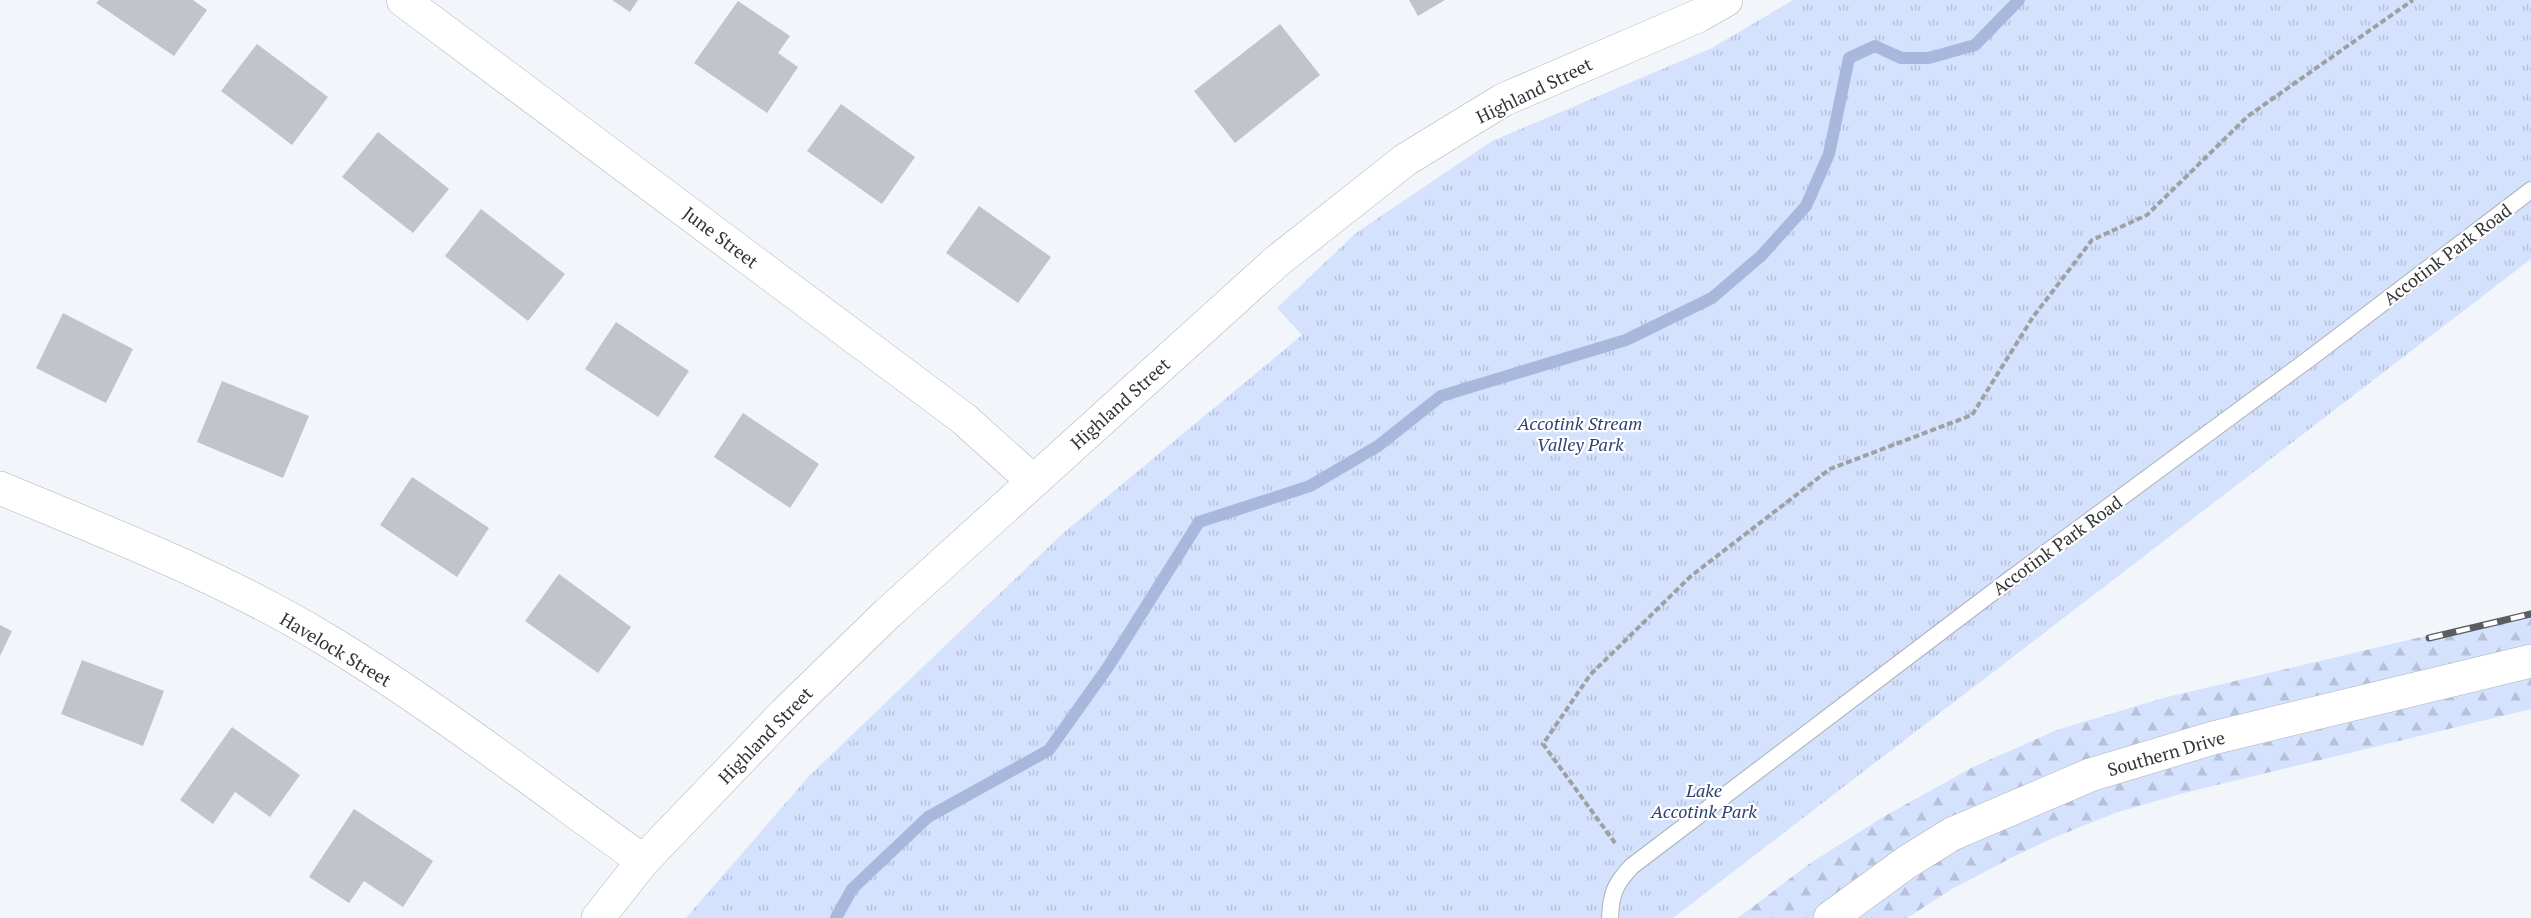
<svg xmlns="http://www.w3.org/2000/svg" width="2531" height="918" font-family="'PT Serif',serif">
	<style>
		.grass { fill: url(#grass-tufts) }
		.forest { fill: url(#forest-firs) }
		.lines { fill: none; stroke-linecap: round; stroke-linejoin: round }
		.stream { stroke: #a8b8dc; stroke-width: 12 }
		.building { fill: #c1c4c9 }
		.service-casing { stroke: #aeb1b6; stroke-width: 18 }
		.minor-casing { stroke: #aeb1b6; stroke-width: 34 }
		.path { stroke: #9ea0a3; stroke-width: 4; stroke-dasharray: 6 3; stroke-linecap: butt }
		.service { stroke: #fff; stroke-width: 16 }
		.minor { stroke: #fff; stroke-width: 33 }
		.rail-casing { stroke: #5c5d60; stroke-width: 7 }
		.rail { stroke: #fff; stroke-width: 4.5; stroke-dasharray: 14; stroke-linecap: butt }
		.labels { text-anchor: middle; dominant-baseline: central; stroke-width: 4.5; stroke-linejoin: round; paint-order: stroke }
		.street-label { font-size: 18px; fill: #333436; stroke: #fff }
		.park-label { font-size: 18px; font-style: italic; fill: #2f4272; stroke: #fff }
	</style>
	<defs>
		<pattern id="grass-tufts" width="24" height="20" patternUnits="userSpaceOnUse" patternTransform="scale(1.5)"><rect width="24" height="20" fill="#d5e2fe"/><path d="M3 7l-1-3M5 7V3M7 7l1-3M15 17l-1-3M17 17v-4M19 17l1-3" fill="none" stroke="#b7c2da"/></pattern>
		<pattern id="forest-firs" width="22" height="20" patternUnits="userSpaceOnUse" patternTransform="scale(1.5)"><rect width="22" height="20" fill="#d5e2fe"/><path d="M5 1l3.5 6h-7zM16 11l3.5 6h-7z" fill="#b7c2da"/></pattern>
	</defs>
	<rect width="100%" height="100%" fill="#f2f5fa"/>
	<!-- grass -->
	<path class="grass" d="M1793 0H2531V259L1673 918H686L810 775 1062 534 1302 335 1277 308 1356 233 1492 141 1712 48Z"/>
	<!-- forest -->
	<path class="forest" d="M2531 611V709L2180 794 2115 813 2053 838 2013 857 1952 889 1907 918H1738L1809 864 1883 817 1973 767 2057 730 2163 698Z"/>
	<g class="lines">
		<!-- stream -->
		<path class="stream" d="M836 918 852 889 928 817 1049 750 1108 667 1199 522 1310 486 1378 446 1441 396 1626 340 1712 298 1761 256 1806 206 1829 154 1849 58 1875 46 1901 58H1929L1975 45 2019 0"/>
	</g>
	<!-- building -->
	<path class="building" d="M99 0H193L207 10 174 56 96 3Z
		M612 0H638L630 12Z
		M1409 0H1445L1418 16Z
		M738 1 790 36 778 53 798 67 767 113 694 63Z
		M1280 24 1320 75 1235 143 1194 91Z
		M257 44 328 97 292 145 221 91Z
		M841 104 915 157 882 204 807 151Z
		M378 132 449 189 413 233 342 177Z
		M979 206 1051 257 1018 303 946 253Z
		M481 209 565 274 528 321 445 256Z
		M63 313 133 349 106 403 36 368Z
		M616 322 689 371 658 417 585 369Z
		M222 381 309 416 283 478 197 442Z
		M743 413 819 464 790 508 714 457Z
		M412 477 489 528 457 577 380 525Z
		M559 574 631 627 598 673 525 621Z
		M0 625 12 631 0 656Z
		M82 660 164 691 143 746 61 714Z
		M232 727 300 775 270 817 235 792 213 824 180 800Z
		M354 809 433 861 403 907 364 881 349 903 309 877Z"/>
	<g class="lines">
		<!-- service casing -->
		<g class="service-casing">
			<path id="service" d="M1610 918C1611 893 1615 884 1632 866L2009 580 2313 356 2531 190"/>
		</g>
		<!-- minor casing -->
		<g class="minor-casing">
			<path id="minor" d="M403 0 964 419 1033 481
				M0 488C112 535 226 578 330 642 438 708 540 787 643 861
				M598 918 643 861 785 713 888 613 1276 262 1405 160 1503 100 1698 16 1726 0
				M1830 918 1907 862 1952 834 2090 775 2213 738 2531 661"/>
		</g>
		<!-- path -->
		<path class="path" d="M1615 843 1543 744 1590 675 1691 576 1830 469 1972 415 2033 317 2092 240 2147 215 2248 116 2413 0"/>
		<!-- service -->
		<use href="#service" class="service"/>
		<!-- minor -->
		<use href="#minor" class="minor"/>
		<!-- rail casing -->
		<g class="rail-casing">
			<path id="rail" d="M2429 638 2531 614"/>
		</g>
		<!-- rail -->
		<use href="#rail" class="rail"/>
	</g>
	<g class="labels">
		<!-- street labels -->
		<g class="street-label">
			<text transform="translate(1534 90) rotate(-26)">Highland Street</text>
			<text transform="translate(721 237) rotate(37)">June Street</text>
			<text transform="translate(2447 254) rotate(-37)">Accotink Park Road</text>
			<text transform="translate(1120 403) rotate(-42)">Highland Street</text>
			<text transform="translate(2057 545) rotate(-36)">Accotink Park Road</text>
			<text transform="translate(336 649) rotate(31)">Havelock Street</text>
			<text transform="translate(765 735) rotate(-46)">Highland Street</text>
			<text transform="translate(2166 753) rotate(-16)">Southern Drive</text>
		</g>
		<!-- park labels -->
		<g class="park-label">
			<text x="1580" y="423">Accotink Stream<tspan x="1580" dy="21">Valley Park</tspan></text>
			<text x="1704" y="790">Lake<tspan x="1704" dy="21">Accotink Park</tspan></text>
		</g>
	</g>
</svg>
